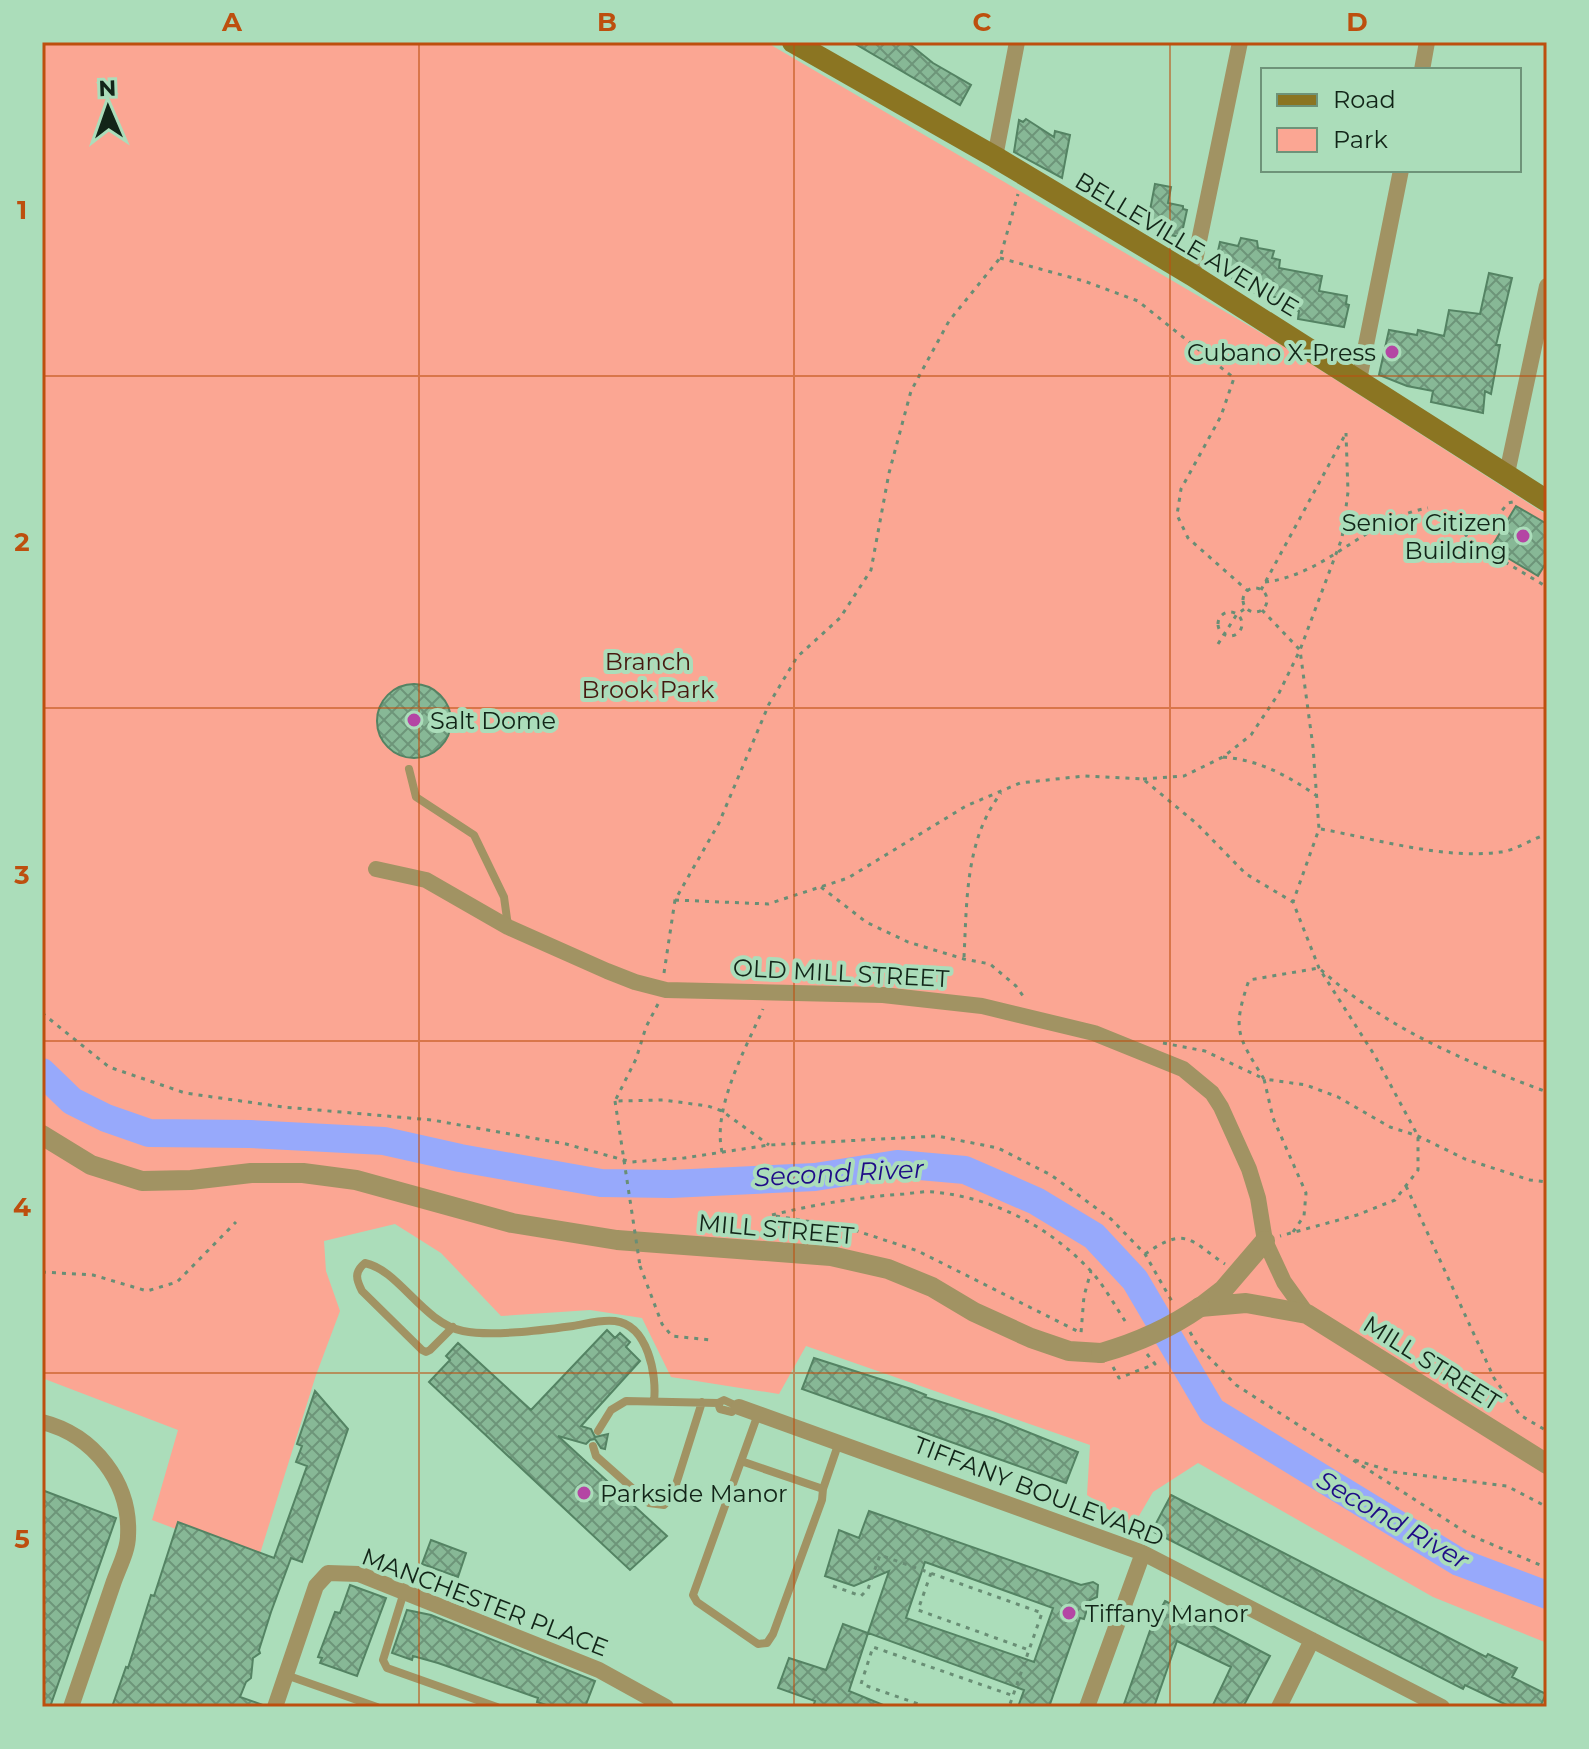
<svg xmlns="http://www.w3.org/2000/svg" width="1589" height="1749" font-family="Montserrat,sans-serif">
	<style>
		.park { fill: #fba693 }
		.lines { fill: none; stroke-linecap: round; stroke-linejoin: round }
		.river { stroke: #97a9fb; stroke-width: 28 }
		.building { fill: url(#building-cross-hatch); stroke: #548363; stroke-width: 2; fill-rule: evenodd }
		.path { stroke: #698e75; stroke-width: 3; stroke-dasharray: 4 6; stroke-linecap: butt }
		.service { stroke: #a19363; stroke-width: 8 }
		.minor { stroke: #a19363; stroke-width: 16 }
		.tertiary { stroke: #a19363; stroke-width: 20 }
		.secondary { stroke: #8b7522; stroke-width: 22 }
		.path-bridge { stroke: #698e75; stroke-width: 3; stroke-dasharray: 4 6; stroke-linecap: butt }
		.tertiary-bridge { stroke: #a19363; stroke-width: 20 }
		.grid { fill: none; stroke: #bd4f0e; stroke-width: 2; stroke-opacity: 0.55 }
		.poi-dot { fill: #b446a4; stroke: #abddba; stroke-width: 3 }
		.labels { text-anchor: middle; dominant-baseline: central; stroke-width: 8; stroke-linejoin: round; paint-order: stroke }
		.street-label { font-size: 24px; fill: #122518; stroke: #abddba }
		.poi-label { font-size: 24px; fill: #122518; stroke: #abddba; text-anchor: start }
		.park-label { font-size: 24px; fill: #46190f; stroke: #abddba }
		.water-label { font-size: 26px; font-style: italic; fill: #1e0b87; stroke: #abddba }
		.neatline { fill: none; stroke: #bd4f0e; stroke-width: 3 }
		.grid-label { font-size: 26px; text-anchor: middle; font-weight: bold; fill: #bd4f0e }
	</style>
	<defs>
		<pattern id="building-cross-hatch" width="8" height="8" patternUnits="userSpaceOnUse" patternTransform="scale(2)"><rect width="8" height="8" fill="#87b896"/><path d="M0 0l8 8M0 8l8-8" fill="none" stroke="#6d9579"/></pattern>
	</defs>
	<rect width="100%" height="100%" fill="#abddba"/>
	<!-- park -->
	<path class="park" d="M42 42H766L1275 341 1547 515V1643L1433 1597 1198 1463 1153 1492 1133 1526 1087 1495 1090 1445 806 1346 779 1394 671 1377 642 1318 590 1310 501 1316 441 1253 395 1224 324 1241 326 1271 340 1311 316 1375 258 1560 152 1520 178 1430 42 1378Z"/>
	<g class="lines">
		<!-- river -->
		<path class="river" d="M42 1072 72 1101 106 1118 149 1133 250 1134 384 1141 460 1158 601 1183 671 1184 815 1177 897 1164 965 1170 1036 1201 1094 1236 1135 1280 1212 1411 1459 1562 1547 1595"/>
	</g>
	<!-- building -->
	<path class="building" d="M852 42H907L933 63 971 85 960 105Z
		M1026 119 1054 137 1055 131 1070 135 1062 178 1014 152 1019 120 1023 122Z
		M1155 184 1171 187 1168 203 1183 206V209L1187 210 1181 237 1164 234 1165 230 1147 226Z
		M1241 238 1257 241 1258 248 1274 251 1272 258 1280 260 1279 268 1322 276 1319 291 1347 296 1346 304 1349 305 1344 327 1298 319 1299 311 1278 307 1280 298 1255 293 1257 285 1232 279 1233 273 1214 269 1220 242 1238 246Z
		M1489 273 1512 278 1496 345H1500L1491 394 1485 391 1483 413 1431 402 1433 391 1407 386 1379 375 1389 330 1417 335 1418 330 1444 336 1449 310 1480 314Z
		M1516 506 1547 524V561L1538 576 1491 548Z
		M377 721a37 37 0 1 1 74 0a37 37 0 1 1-74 0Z
		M607 1330 615 1338 620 1333 630 1342 626 1347 640 1361 581 1426 591 1429 595 1437 608 1434 605 1449 601 1448 595 1439 590 1440 586 1444 558 1436 667 1536 630 1570 429 1382 450 1360 446 1356 458 1343 531 1410Z
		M814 1358 911 1389 926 1395 925 1397 995 1419 1078 1452 1066 1483 802 1389Z
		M315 1391 348 1429 302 1562 291 1558 271 1612 259 1650 260 1653 253 1658 251 1678 246 1682 240 1697 263 1705 262 1707H112L126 1667 128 1668 151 1595 154 1596 178 1522 274 1558 307 1466 296 1462 302 1446 297 1444Z
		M42 1490 116 1518 50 1707H42Z
		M1171 1495 1486 1657 1488 1654 1517 1668 1512 1677 1546 1694 1540 1707H1511L1465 1685 1463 1689 1152 1531Z
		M869 1511 1081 1585 1093 1582 1098 1585 1097 1597 1090 1600 1084 1619 1080 1618 1049 1707H1018L1024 1690 868 1633 889 1571 854 1586 825 1576 839 1530 859 1538ZM925 1562 1053 1608 1034 1662 906 1618Z
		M431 1540 466 1553 458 1577 422 1564Z
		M350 1585 386 1598 357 1676 320 1663 322 1658 318 1657 335 1612 340 1613Z
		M1165 1601 1270 1656 1243 1707H1212L1231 1667 1177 1641 1154 1707H1123L1152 1625Z
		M407 1610 431 1615 595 1681 585 1707H552L537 1702 538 1698 438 1663 413 1656 412 1660 392 1653Z
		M843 1624 868 1633 849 1691 888 1707H813L815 1701 778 1688 789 1658 826 1670Z"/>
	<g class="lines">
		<!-- path -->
		<path class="path" d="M1000 258 1084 281 1138 301 1234 378 1221 416 1181 489 1177 515 1188 538 1248 591
			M1496 518 1508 503 1513 502
			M1459 525 1470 541 1547 587
			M1265 582C1327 575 1366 519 1428 508
			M1243 600a12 12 0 1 1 24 0a12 12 0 1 1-24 0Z
			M1261 590 1345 435
			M1262 610 1300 650 1313 747 1319 829 1293 902
			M1218 624a12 12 0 1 1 24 0a12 12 0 1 1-24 0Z
			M1218 644 1237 614 1246 608
			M1223 757C1259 760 1287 775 1317 796
			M1143 779 1184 776 1223 757 1251 735 1279 693 1300 650 1342 538 1348 492 1346 433
			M1321 829C1376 839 1445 860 1501 852 1516 850 1532 839 1547 834
			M821 887 866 922 908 942 964 959 990 964 1016 986 1026 1000
			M675 900 768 904 848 878 966 806 1020 783 1084 776 1143 779 1197 824 1246 874 1293 902 1319 968 1375 1056 1418 1136V1170L1395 1200 1357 1215 1280 1236
			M964 957C967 901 965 840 1001 793
			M664 973 675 900 719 823 769 704 797 657 840 618 871 570 889 473 911 391 949 321 1000 258 1018 194
			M658 1004 646 1027 636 1059 615 1101 663 1100 708 1106 722 1111 769 1145
			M42 1013 109 1067 185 1093 283 1107 432 1120 566 1144 631 1162 684 1158 769 1145 937 1136 998 1148 1051 1175 1111 1219 1145 1254 1174 1305
			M1163 1043 1205 1051 1260 1077
			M1264 1079C1237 1035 1232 1030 1249 980L1319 968C1385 1028 1464 1061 1547 1092
			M722 1152C712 1108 746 1048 763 1009
			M1406 1186 1494 1378 1520 1415 1547 1431
			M772 1215C816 1204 859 1197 904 1194 914 1193 925 1191 934 1192 994 1198 1048 1226 1089 1269 1104 1285 1115 1306 1127 1324
			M776 1216 848 1228 918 1251 1081 1333 1084 1296 1091 1271
			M1293 1232 1304 1216 1306 1193 1273 1118 1264 1079 1306 1085 1338 1097 1390 1127 1418 1136 1465 1159 1530 1180 1547 1182
			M1145 1254C1187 1225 1190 1241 1225 1264
			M640 1266 662 1324 672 1336 711 1340
			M42 1272 93 1275 147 1291 177 1282 236 1222
			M1190 1332 1198 1346 1236 1385 1470 1535 1547 1568
			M1113 1367 1119 1378 1155 1364 1147 1354
			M1355 1460 1394 1472 1507 1486 1547 1507
			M931 1573 918 1610 1029 1650
			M833 1586 861 1596 868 1589 880 1555 1042 1613 1009 1707
			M927 1707 861 1684 873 1647 1014 1696"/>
		<!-- service -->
		<path class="service" d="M409 769 416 797 474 835 504 897 508 926
			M453 1327 430 1350 426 1352 422 1350 362 1291C356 1279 354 1272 365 1263 399 1270 423 1323 463 1331 492 1337 543 1330 573 1326 586 1324 601 1319 615 1321 648 1325 657 1375 654 1401
			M718 1403 720 1409 732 1412 737 1406
			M758 1414 693 1595 697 1602 758 1644 767 1643 773 1634 822 1500 823 1489 839 1442
			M598 1431 611 1410 626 1401 718 1403 724 1400 739 1407
			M593 1446 596 1456 649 1503 664 1505 672 1497 702 1402
			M741 1461 823 1489
			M404 1592 383 1660 387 1668 497 1707
			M286 1675 377 1707"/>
		<!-- minor -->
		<path class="minor" d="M1422 70 1427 42
			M995 157 1017 42
			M1192 275 1240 42
			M1359 380 1401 170
			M1506 478 1547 286
			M376 869 426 880 508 927 607 971 635 982 666 990 883 995 982 1006 1094 1033 1183 1069 1212 1093 1221 1107 1249 1169 1258 1198 1265 1241 1284 1282 1307 1314
			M739 1407 1143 1553 1442 1707
			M42 1422C94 1435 131 1483 128 1536 128 1551 118 1569 113 1584 99 1625 85 1666 71 1707
			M275 1707 316 1586 328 1573 359 1574 599 1670 666 1707
			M1087 1707 1143 1553
			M1279 1707 1312 1640"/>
		<!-- tertiary -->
		<path class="tertiary" d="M42 1135 91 1165 142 1181 191 1180 251 1173H303L356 1180 512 1223 617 1240 831 1256 888 1269 932 1287 974 1312 1031 1338 1069 1351 1101 1353
			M1200 1307 1246 1303 1307 1314 1547 1464
			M1201 1307 1223 1290 1265 1241"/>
		<!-- secondary -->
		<path class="secondary" d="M793 42 995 157 1192 275 1547 501"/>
		<!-- path-bridge -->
		<path class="path-bridge" d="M615 1101 640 1266"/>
		<!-- tertiary-bridge -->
		<path class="tertiary-bridge" d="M1101 1353C1136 1343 1170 1328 1200 1307"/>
	</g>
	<!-- grid -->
	<path class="grid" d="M419 42V1707M794 42V1707M1170 42V1707M42 376H1547M42 708H1547M42 1041H1547M42 1373H1547"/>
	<!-- markers -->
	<g class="poi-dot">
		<circle cx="1392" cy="352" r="8"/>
		<circle cx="1523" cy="536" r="8"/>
		<circle cx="414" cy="720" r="8"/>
		<circle cx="584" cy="1493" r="8"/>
		<circle cx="1069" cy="1613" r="8"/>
	</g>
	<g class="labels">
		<!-- street labels -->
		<g class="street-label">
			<text transform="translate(1187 244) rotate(31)">BELLEVILLE AVENUE</text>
			<text transform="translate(841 973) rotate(3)">OLD MILL STREET</text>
			<text transform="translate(776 1229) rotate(5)">MILL STREET</text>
			<text transform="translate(1432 1363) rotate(32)">MILL STREET</text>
			<text transform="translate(1039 1491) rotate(21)">TIFFANY BOULEVARD</text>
			<text transform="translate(485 1602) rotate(21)">MANCHESTER PLACE</text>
		</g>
		<!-- poi labels -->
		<g class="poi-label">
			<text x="1376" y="352" text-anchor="end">Cubano X-Press</text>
			<text x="1507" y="522" text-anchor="end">Senior Citizen<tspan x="1507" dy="28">Building</tspan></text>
			<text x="430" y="720">Salt Dome</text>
			<text x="600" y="1493">Parkside Manor</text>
			<text x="1085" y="1613">Tiffany Manor</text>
		</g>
		<!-- park labels -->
		<g class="park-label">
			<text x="648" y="661">Branch<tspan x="648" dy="28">Brook Park</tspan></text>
		</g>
		<!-- water labels -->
		<g class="water-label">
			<text transform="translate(839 1173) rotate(-3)">Second River</text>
			<text transform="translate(1393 1520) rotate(30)">Second River</text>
		</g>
	</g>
	<!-- border -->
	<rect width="1589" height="1749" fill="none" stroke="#abddba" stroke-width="88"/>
	<!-- legend -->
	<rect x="1261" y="68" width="260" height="104" fill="#abddba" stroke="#6e9379" stroke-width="2"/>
	<rect x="1277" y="94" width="40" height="12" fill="#8b7522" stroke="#6e9379" stroke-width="2"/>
	<text x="1333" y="108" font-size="24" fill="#122518">Road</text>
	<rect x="1277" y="128" width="40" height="24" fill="#fba693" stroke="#6e9379" stroke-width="2"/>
	<text x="1333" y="148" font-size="24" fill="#122518">Park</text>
	<!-- north arrow -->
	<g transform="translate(108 108) rotate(358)" stroke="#abddba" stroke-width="6" paint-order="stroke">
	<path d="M0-6L14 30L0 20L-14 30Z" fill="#122518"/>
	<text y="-12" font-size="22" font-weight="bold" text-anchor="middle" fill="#122518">N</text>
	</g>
	<rect x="44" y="44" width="1501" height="1661" class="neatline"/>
	<g class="grid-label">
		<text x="232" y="31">A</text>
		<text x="607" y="31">B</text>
		<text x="982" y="31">C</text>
		<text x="1357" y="31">D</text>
		<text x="22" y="219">1</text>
		<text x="22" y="551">2</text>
		<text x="22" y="884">3</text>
		<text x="22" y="1216">4</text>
		<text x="22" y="1548">5</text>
	</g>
</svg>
